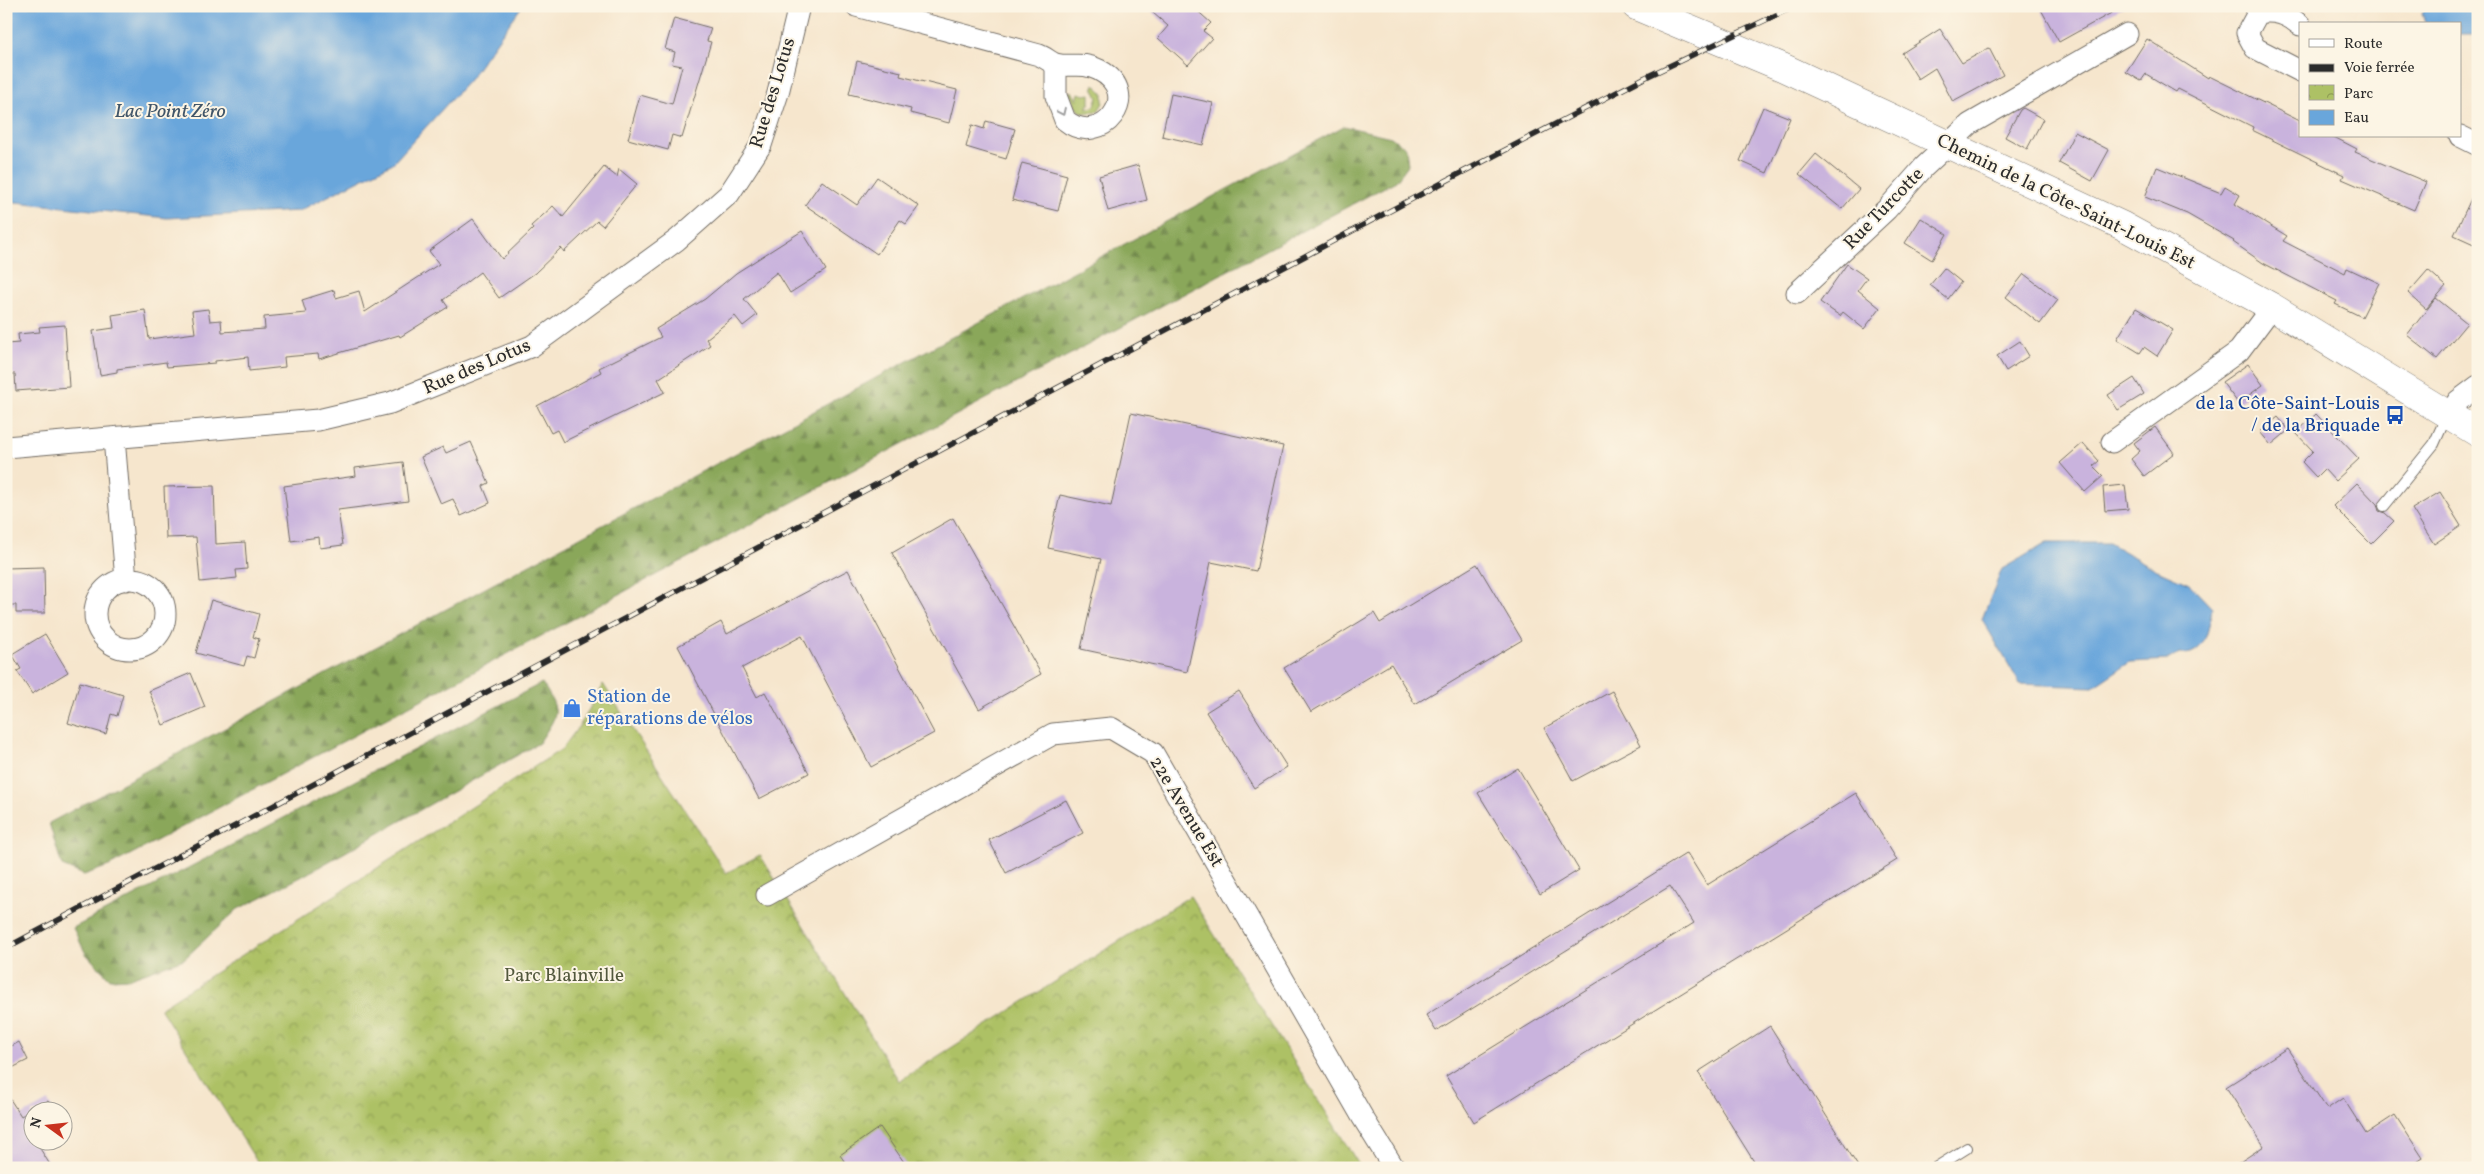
<svg xmlns="http://www.w3.org/2000/svg" width="2484" height="1174" font-family="Vollkorn,serif">
	<style>
		.grass { fill: #adc165; stroke: #6c7648 }
		.forest { fill: url(#forest-firs); stroke: #5a6942 }
		.park { fill: url(#park-crowns); stroke: #6c7648 }
		.water { fill: #69a6db; stroke: #4a6883 }
		.building { fill: #c9b3dd }
		.lines { fill: none; stroke-linecap: round; stroke-linejoin: round }
		.lane-casing { stroke: #726c64; stroke-width: 12 }
		.street-casing { stroke: #726c64; stroke-width: 23 }
		.secondary-casing { stroke: #726c64; stroke-width: 29 }
		.lane { stroke: #fff; stroke-width: 10 }
		.street { stroke: #fff; stroke-width: 21 }
		.secondary { stroke: #fff; stroke-width: 28 }
		.rail-casing { stroke: #2b2b2b; stroke-width: 5.5 }
		.rail { stroke: #fcf5e5; stroke-width: 4; stroke-dasharray: 11; stroke-linecap: butt }
		.oneway { stroke: #a0a0a0 }
		.labels { text-anchor: middle; dominant-baseline: central; stroke-width: 4; stroke-linejoin: round; paint-order: stroke }
		.street-label { font-size: 19px; fill: #2b2b2b; stroke: #fcf5e5 }
		.transit-label { font-size: 19px; fill: #164399; stroke: #fcf5e5; text-anchor: end }
		.shop-label { font-size: 19px; fill: #366cbe; stroke: #fcf5e5; text-anchor: start }
		.park-label { font-size: 19px; fill: #52583c; stroke: #fcf5e5 }
		.water-label { font-size: 20px; font-style: italic; fill: #415669; stroke: #fcf5e5 }
	</style>
	<defs>
		<pattern id="forest-firs" width="22" height="20" patternUnits="userSpaceOnUse" patternTransform="scale(1.25)"><rect width="22" height="20" fill="#8aa75a"/><path d="M5 1l3.5 6h-7zM16 11l3.5 6h-7z" fill="#71884b"/></pattern>
		<pattern id="park-crowns" width="20" height="18" patternUnits="userSpaceOnUse" patternTransform="scale(1.25)"><rect width="20" height="18" fill="#adc165"/><path d="M2 6a3 3 0 1 1 6 0M12 15a3 3 0 1 1 6 0" fill="none" stroke="#8d9d53"/></pattern>
	</defs>
	<rect width="100%" height="100%" fill="#fcf5e5"/>
	<filter id="ink" filterUnits="userSpaceOnUse"><feTurbulence type="fractalNoise" baseFrequency=".02" numOctaves="2"/><feDisplacementMap in="SourceGraphic" scale="10" xChannelSelector="R" yChannelSelector="G"/><feConvolveMatrix kernelMatrix="1 2 1 2 8 2 1 2 1" color-interpolation-filters="sRGB"/></filter>
	<filter id="wash" filterUnits="userSpaceOnUse"><feTurbulence type="fractalNoise" baseFrequency=".0096" numOctaves="4" result="noise"/><feDisplacementMap in="SourceGraphic" scale="20" xChannelSelector="R" yChannelSelector="G"/><feGaussianBlur stdDeviation="1.12" result="paint"/><feColorMatrix in="noise" values="0 0 0 0 0 0 0 0 0 0 0 0 0 0 0 0 0 1.4 0 .05"/><feComposite in="paint" operator="in"/></filter>
	<g filter="url(#wash)">
		<rect width="100%" height="100%" fill="#f6e6cd"/>
		<!-- grass -->
		<path class="grass" d="M1094 84 1103 93V103L1098 111 1083 113 1076 108 1069 92 1072 91 1077 101 1079 93 1084 95 1090 94V103L1086 108 1094 107 1098 98 1093 87Z"/>
		<!-- forest -->
		<path class="forest" d="M1344 126 1391 137 1406 148 1408 165 1396 181 109 866 84 875 62 866 49 823Z
			M542 683C562 714 558 713 539 743L303 876 238 909 184 959 130 978 110 979 86 954 73 928Z"/>
		<!-- park -->
		<path class="park" d="M603 684 726 873 760 855 899 1081 1190 896 1361 1168H261L160 1008 562 749 582 722Z"/>
		<!-- water -->
		<path class="water" d="M6 6H522L469 80 393 163 299 211 167 218 6 201Z
			M2427 6H2478V34H2460V24H2426L2422 14Z
			M2047 543H2109L2155 569 2189 584 2212 608C2209 628 2206 657 2179 654L2170 660 2130 662 2093 687 2020 684 1982 619 2002 569Z"/>
		<g id="blocks">
			<!-- building -->
			<path class="building" d="M1145 6H1192L1211 23 1203 31 1212 38 1188 65 1158 38 1168 26Z
				M2039 6H2124L2059 42Z
				M674 18 711 28 707 41 711 42 682 138 672 135 668 150 628 139 640 95 672 104 682 66 672 64 675 52 665 49Z
				M1940 29 1962 63 1989 48 2003 75 1953 102 1935 68 1918 79 1902 53Z
				M2147 39 2208 78 2209 76 2300 121V136H2332L2357 149 2355 152 2426 182 2414 210 2342 179 2344 175 2252 130 2253 127 2178 89 2176 92 2146 74 2141 81 2126 72Z
				M857 61 901 72 900 76 957 90 949 123 910 113 911 109 849 94Z
				M1171 94 1213 103 1203 145 1162 136Z
				M1763 107 1790 118 1767 173 1740 161Z
				M2023 108 2043 119 2027 149 2005 137 2020 110Z
				M986 121 1015 129 1006 159 966 147 972 125 984 129Z
				M2075 132 2109 150 2092 181 2059 163Z
				M1816 154 1859 189 1842 209 1799 174Z
				M1022 163 1067 175 1058 211 1012 200Z
				M1138 165 1147 200 1108 211 1099 176Z
				M604 167 617 177 619 169 637 184 603 226 597 221 564 252 561 248 535 273 499 298 480 272 443 300 448 307 400 337 399 335 319 359 318 354 284 357 285 367 249 371 248 357 215 361V363L167 367 166 362 117 369V372L100 375 93 331 114 328 112 315 145 310 149 339 195 333 192 311 208 309 210 321 221 320 222 332 265 329 264 317 306 313 302 300 334 290 336 298 359 291 365 312 439 264 429 251 473 219 502 259 533 229 531 226 553 206 563 217Z
				M2157 167 2221 193 2225 186 2240 195 2235 204 2287 236 2283 241 2345 273 2347 268 2379 283 2362 317 2335 304 2337 301 2263 263 2233 242 2234 241 2187 214 2145 197Z
				M877 177 919 206 906 224 900 220 877 254 805 205 822 181 857 205Z
				M2478 184V246L2454 235Z
				M1921 218 1947 234 1932 260 1905 243Z
				M802 231 826 270 790 293 777 272 744 299 757 315 743 326 735 316 706 339 710 345 658 379 665 392 563 442 557 430 551 433 537 406 601 372 599 368 661 337 656 329 705 299 736 273Z
				M1847 264 1867 278 1858 290 1880 308 1864 329 1843 312 1840 316 1820 302Z
				M1944 268 1961 282 1948 299 1930 285Z
				M2428 270 2446 286 2426 309 2408 293Z
				M2024 274 2058 300 2040 324 2006 297Z
				M2436 298 2467 323 2437 359 2407 335Z
				M2136 308 2173 330 2157 356 2144 347 2140 353 2117 339Z
				M65 325 69 387 16 391 15 374H9L6 344 19 343 18 334 40 332 39 327Z
				M2020 341 2029 356 2006 371 1997 356Z
				M2248 364 2263 385 2238 403 2222 382Z
				M2134 378 2144 394 2118 410 2108 395Z
				M1131 413 1283 446 1256 571 1211 562 1187 672 1081 649 1101 559 1048 548 1060 495 1111 506Z
				M2316 414 2359 459 2335 481 2324 469 2316 477 2302 462 2313 451 2296 433Z
				M2278 417 2289 430 2271 445 2260 432Z
				M2155 427 2174 453 2144 476 2131 459 2140 451 2134 443Z
				M471 442 489 483 483 486 490 503 461 516 453 499 441 504 421 457 443 447 446 453Z
				M2083 443 2099 461 2093 466 2103 476 2085 492 2060 463Z
				M403 462 408 501 338 510 343 545 320 548 319 537 291 541 284 486 356 476 355 468Z
				M2357 483 2377 504 2379 511 2385 513 2394 521 2371 544 2333 506Z
				M2125 485 2128 509 2105 511 2103 487Z
				M214 486 216 544 245 542 247 569 236 570 237 578 200 582 196 537 166 538 164 487Z
				M2440 492 2461 526 2434 544 2412 509Z
				M953 518 1041 674 979 709 892 553Z
				M1477 564 1522 640 1415 704 1391 664 1311 712 1284 668 1374 613 1380 623Z
				M44 567 45 613H16V605H6V568Z
				M848 570 934 733 871 767 802 636 742 668 757 697 765 692 809 773 759 799 678 646 721 622 727 634Z
				M211 600 259 614 253 637 259 639 254 658 247 656 244 666 196 653Z
				M45 634 68 672 32 694 17 671 21 669 12 654Z
				M191 673 205 707 163 725 149 691Z
				M80 682 123 695 117 716 111 714 106 734 68 723Z
				M1239 691 1287 767 1254 788 1206 712Z
				M1612 691 1641 745 1573 781 1544 728Z
				M1518 768 1579 870 1540 894 1478 793Z
				M1856 793 1897 860 1474 1122 1446 1076 1694 923 1670 886 1436 1031 1426 1015 1687 853 1707 885Z
				M1066 800 1083 833 1006 873 989 840Z
				M1770 1026 1859 1168H1758L1698 1072Z
				M19 1042 28 1060 6 1071V1049Z
				M2287 1048 2327 1109 2343 1098 2366 1134 2395 1115 2423 1158 2408 1168H2231L2264 1146 2226 1087Z
				M6 1093 21 1116 48 1101 54 1112H32V1142H36L52 1168H6Z
				M880 1127 908 1168H849L840 1155Z"/>
		</g>
	</g>
	<g filter="url(#ink)">
		<use href="#blocks" fill-opacity="0" stroke="#726c64" stroke-width="1"/>
		<g class="lines">
			<!-- lane casing -->
			<g class="lane-casing">
				<path id="lane" d="M2384 506 2434 444 2447 415
					M1935 1168 1967 1148"/>
			</g>
			<!-- street casing -->
			<g class="street-casing">
				<path id="street" d="M856 6 1039 55C1045 57 1051 63 1056 64 1070 68 1082 61 1099 70 1145 94 1101 150 1065 120L1056 96V64
					M2300 25C2287 14 2275 10 2258 13L2247 33 2255 48 2300 71
					M2460 136 2478 145
					M1797 293 1887 209 1924 167 1970 124 2127 34
					M2448 415 2458 401 2478 386
					M114 438 126 580
					M2112 442 2239 351 2272 307
					M6 447 318 420 390 403 532 346 677 240 729 194 761 145 778 93 799 6
					M95 614a35 35 0 1 1 70 0a35 35 0 1 1-70 0Z
					M767 895 1053 734 1111 728 1153 753 1363 1118 1394 1168"/>
			</g>
			<!-- secondary casing -->
			<g class="secondary-casing">
				<path id="secondary" d="M1636 6 1782 67 2123 226 2272 307 2478 433"/>
			</g>
			<!-- lane -->
			<use href="#lane" class="lane"/>
			<!-- street -->
			<use href="#street" class="street"/>
			<!-- secondary -->
			<use href="#secondary" class="secondary"/>
			<!-- rail casing -->
			<g class="rail-casing">
				<path id="rail" d="M6 948 1459 174 1644 78 1795 6"/>
			</g>
			<!-- rail -->
			<use href="#rail" class="rail"/>
		</g>
		<!-- one-way arrows -->
		<defs><path id="oneway-chevron" d="M-2-3.5L2.5 0L-2 3.5" fill="none" stroke-width="1.6" stroke-linecap="round" stroke-linejoin="round" transform="scale(1.25)"/></defs>
		<use class="oneway" href="#oneway-chevron" transform="translate(1062 112) rotate(65)"/>
	</g>
	<!-- icons -->
	<defs>
		<g id="bus-bare" transform="scale(1.5)"><path d="M-5-6H5V4H4V6H2V4H-2V6H-4V4H-5ZM-3.5-4V0h7V-4ZM-3.5 1.2v1.5H-2V1.2ZM2 1.2v1.5H3.5V1.2Z" fill="#1a4fb4" stroke="#fcf5e5" stroke-width="2.5" paint-order="stroke"/></g>
		<g id="shop-bare" transform="scale(1.5)"><path d="M-5-2.5h2.3a2.7 3.5 0 0 1 5.4 0H5L5.5 6h-11ZM-1.5-2.5h3a1.5 2.3 0 0 0-3 0Z" fill="#3f7fe0" stroke="#fcf5e5" stroke-width="2.5" paint-order="stroke"/></g>
	</defs>
	<g fill-rule="evenodd">
		<use href="#bus-bare" x="2395" y="415"/>
		<use href="#shop-bare" x="572" y="708"/>
	</g>
	<g class="labels">
		<!-- street labels -->
		<g class="street-label">
			<text transform="translate(773 93) rotate(-73)">Rue des Lotus</text>
			<text transform="translate(2066 202) rotate(26)">Chemin de la Côte-Saint-Louis Est</text>
			<text transform="translate(1884 209) rotate(-46)">Rue Turcotte</text>
			<text transform="translate(477 367) rotate(-23)">Rue des Lotus</text>
			<text transform="translate(1186 812) rotate(59)">22e Avenue Est</text>
		</g>
		<!-- transit labels -->
		<g class="transit-label">
			<text x="2380" y="404">de la Côte-Saint-Louis<tspan x="2380" dy="22">/ de la Briquade</tspan></text>
		</g>
		<!-- shop labels -->
		<g class="shop-label">
			<text x="587" y="697">Station de<tspan x="587" dy="22">réparations de vélos</tspan></text>
		</g>
		<!-- park labels -->
		<g class="park-label">
			<text x="564" y="976">Parc Blainville</text>
		</g>
		<!-- water labels -->
		<g class="water-label">
			<text x="170" y="112">Lac Point Zéro</text>
		</g>
	</g>
	<!-- margin -->
	<rect width="2484" height="1174" fill="none" stroke="#fcf5e5" stroke-width="25"/>
	<!-- legend -->
	<rect x="2299" y="22" width="162" height="115" fill="#fcf5e5" stroke="#a8a49b"/>
	<rect x="2309" y="39" width="25" height="8" fill="#ffffff" stroke="#a8a49b"/>
	<text x="2344" y="48" font-size="15" fill="#2b2b2b">Route</text>
	<rect x="2309" y="64" width="25" height="8" fill="#2b2b2b" stroke="#a8a49b"/>
	<text x="2344" y="72" font-size="15" fill="#2b2b2b">Voie ferrée</text>
	<rect x="2309" y="85" width="25" height="15" fill="url(#park-crowns)" stroke="#a8a49b"/>
	<text x="2344" y="98" font-size="15" fill="#2b2b2b">Parc</text>
	<rect x="2309" y="110" width="25" height="15" fill="#69a6db" stroke="#a8a49b"/>
	<text x="2344" y="122" font-size="15" fill="#2b2b2b">Eau</text>
	<!-- north arrow -->
	<g transform="translate(48 1126) rotate(285)"><circle r="24" fill="#fcf5e5" stroke="#a8a49b"/>
	<path d="M0-4L9 19L0 12L-9 19Z" fill="#c8321e"/>
	<text y="-8" font-size="14" font-weight="bold" text-anchor="middle" fill="#2b2b2b">N</text>
	</g>
</svg>
